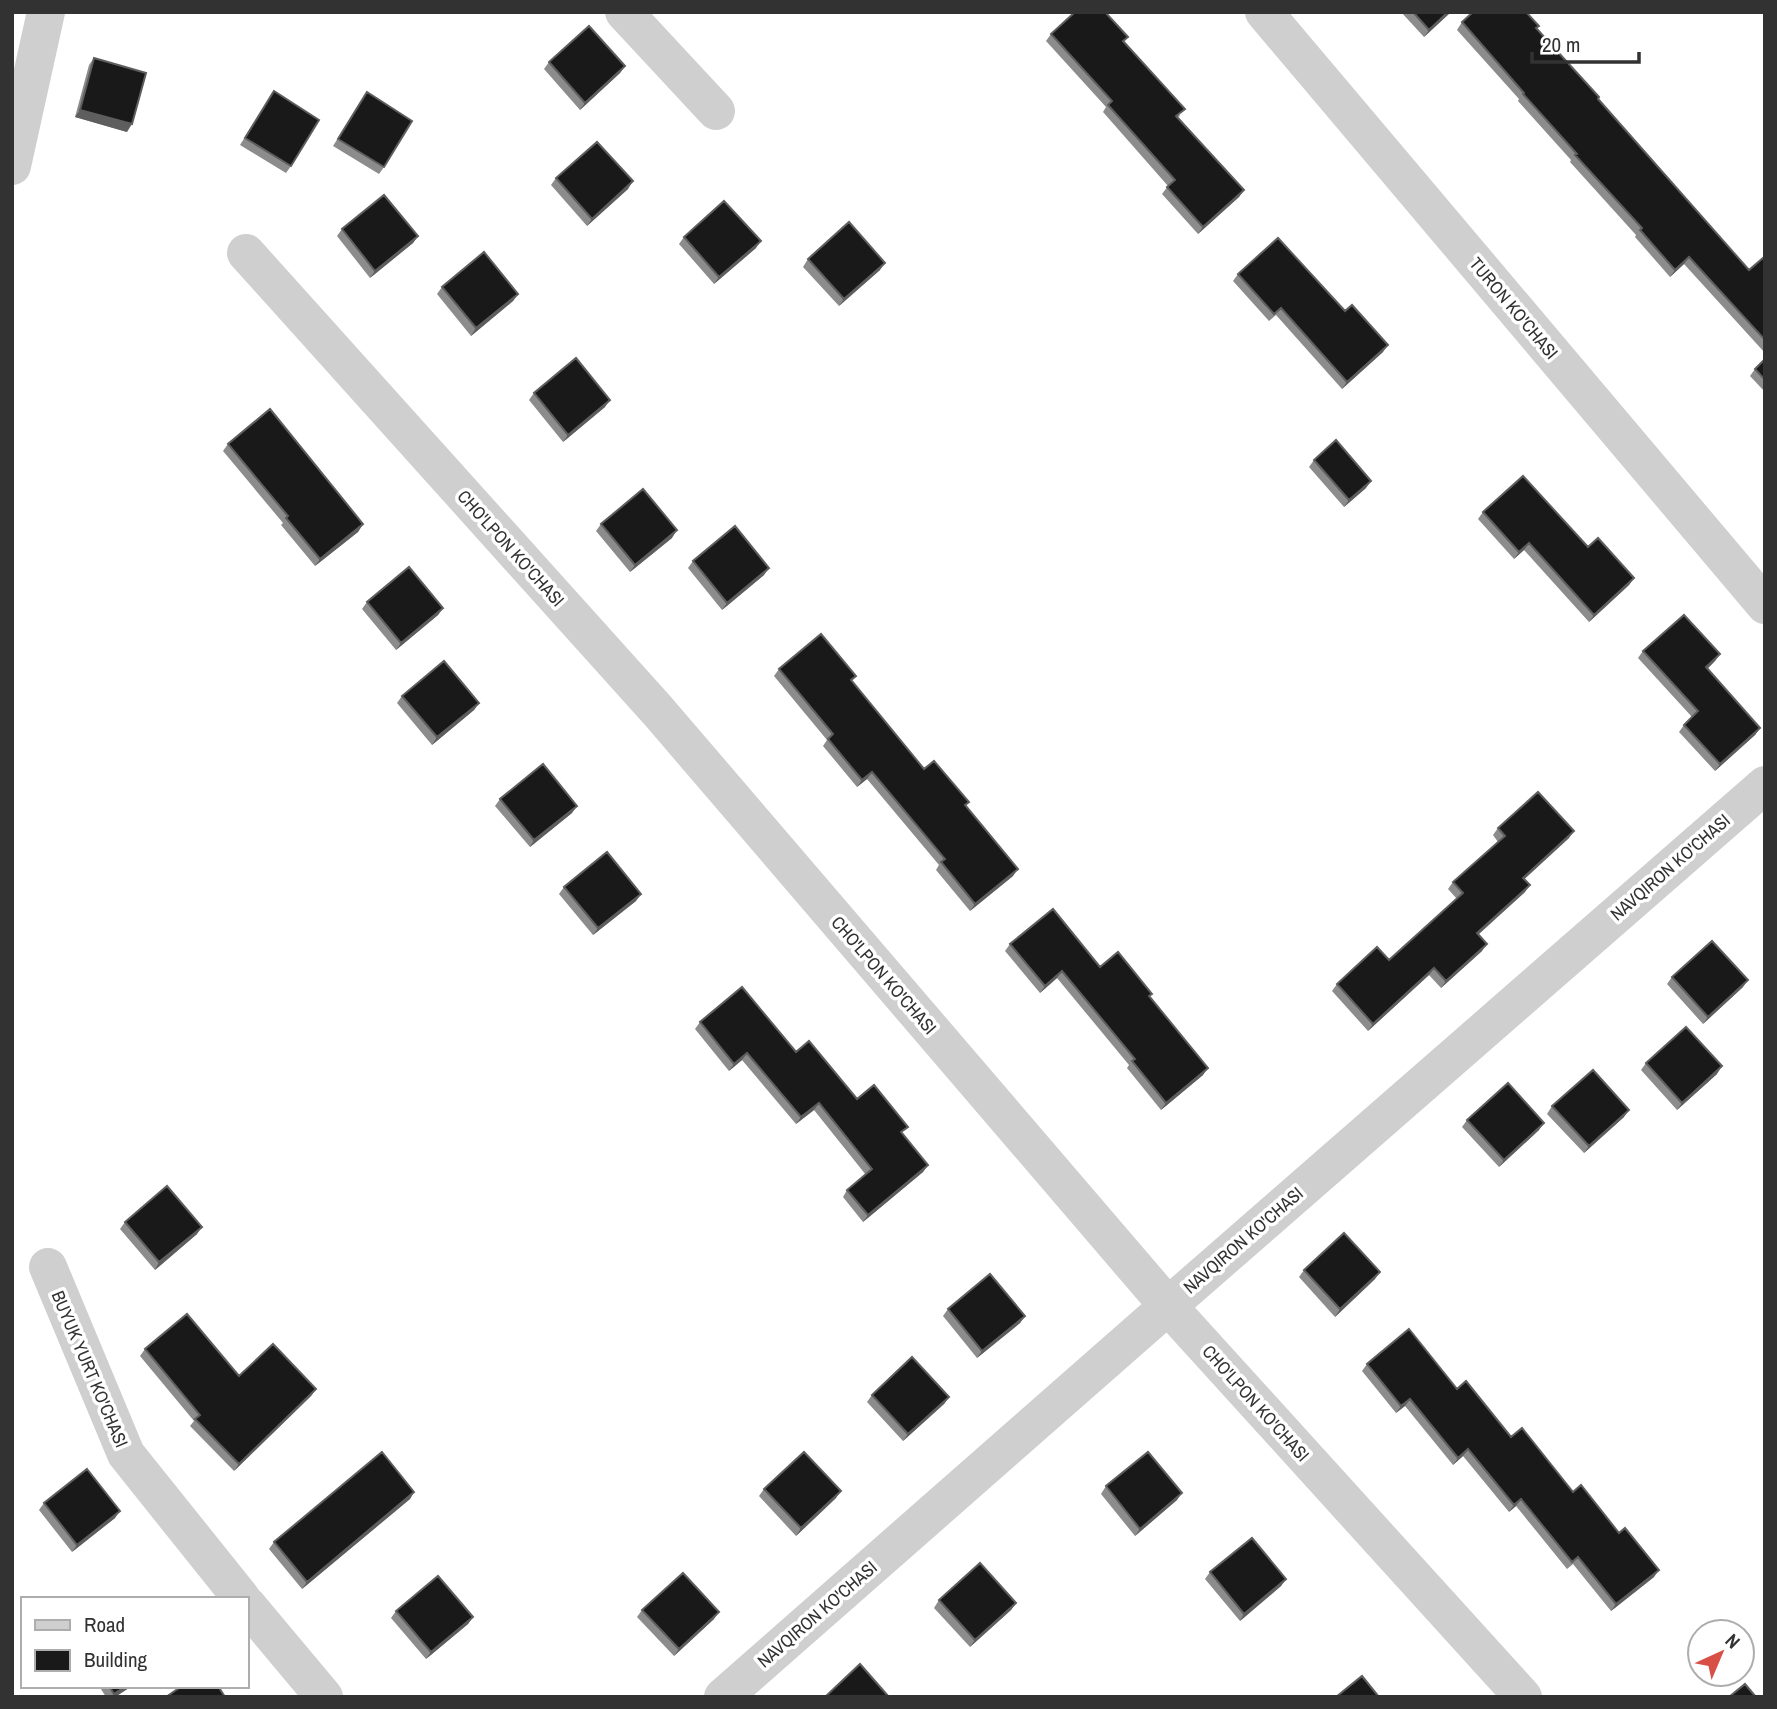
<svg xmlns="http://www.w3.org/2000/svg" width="1777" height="1709" font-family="'Archivo Narrow',sans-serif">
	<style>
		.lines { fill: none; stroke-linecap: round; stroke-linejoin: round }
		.street { stroke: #cfcfcf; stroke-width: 38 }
		.wall { fill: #8c8c8c }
		.shaded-wall { fill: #5e5e5e }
		.building { fill: #191919; stroke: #5e5e5e; stroke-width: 2 }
		.labels { text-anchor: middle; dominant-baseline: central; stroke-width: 7; stroke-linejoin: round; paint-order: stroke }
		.street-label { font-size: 18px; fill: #323232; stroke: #fff }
	</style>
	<rect width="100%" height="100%" fill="#fff"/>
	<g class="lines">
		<!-- street -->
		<path class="street" d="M624 12 716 111
			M1264 12 1765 605
			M12 166 46 12
			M246 253 658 711 1168 1306 1523 1697
			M48 1267 126 1454 242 1599
			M247 1605 324 1697
			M723 1697 1168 1306 1765 785"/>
	</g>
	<!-- wall -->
	<path class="wall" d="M1401 12H1451L1424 37Z
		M1462 22 1537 28 1749 270 1765 259V353L1684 264 1670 277 1635 237 1636 235 1570 162 1571 160 1518 101 1519 99 1457 30Z
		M1051 34 1128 37 1124 42 1180 116 1178 117 1244 190 1239 197 1198 234 1162 194 1168 186 1103 112 1106 107 1046 41Z
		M94 58 127 132 75 117 89 65Z
		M549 62 625 66 620 73 580 110 544 69Z
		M274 91 291 166 286 173 240 145Z
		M362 100 384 167 379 174 333 146Z
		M556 178 628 189 587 226 551 185Z
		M342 229 418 236 413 243 370 278 337 236Z
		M684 237 756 248 714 284 679 244Z
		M808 259 880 270 839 306 803 267Z
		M1238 274 1383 352 1342 389 1276 315 1269 321 1233 281Z
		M442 287 518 294 513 301 471 336 437 294Z
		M1765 359V392L1750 376 1755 369Z
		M534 393 605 407 563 442 529 400Z
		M228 444 363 524 358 532 315 566 281 525 283 523 223 451Z
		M1314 460 1366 488 1344 507 1309 467Z
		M1483 512 1588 547 1634 578 1629 585 1589 622 1524 550 1514 559 1478 519Z
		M601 524 672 538 630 572 596 531Z
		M693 561 764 575 722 610 688 568Z
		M367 602 443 608 438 615 396 650 362 609Z
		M1643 651 1720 654 1715 661 1707 669 1760 728 1755 735 1715 771 1679 732 1684 725 1692 717 1638 658Z
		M779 669 856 676 852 681 924 769 969 802 966 806 1013 876 970 911 936 870 939 865 867 779 857 787 823 746 827 740 774 676Z
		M402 696 479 703 474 710 432 745 397 703Z
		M500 799 572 813 530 847 495 806Z
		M1498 828 1569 838 1524 879 1525 892 1478 935 1482 951 1441 988 1429 975 1368 1031 1332 991 1337 984 1389 960 1457 899 1448 889 1453 882 1498 842 1493 835Z
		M564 887 636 901 593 935 559 894Z
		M1010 944 1100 967 1149 997 1203 1075 1161 1110 1127 1068 1129 1065 1057 978 1040 993 1005 951Z
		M1672 977 1743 987 1703 1024 1667 984Z
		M700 1022 796 1052 903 1134 928 1165 923 1172 863 1222 843 1197 847 1190 866 1175 814 1110 796 1124 742 1060 729 1071 695 1029Z
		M1646 1063 1717 1074 1677 1110 1641 1070Z
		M1552 1106 1624 1117 1584 1153 1547 1114Z
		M1467 1120 1539 1130 1499 1167 1462 1127Z
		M125 1222 197 1234 155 1270 120 1229Z
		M1304 1270 1375 1279 1335 1317 1299 1277Z
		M948 1309 1025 1316 1020 1323 977 1358 943 1316Z
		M145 1349 239 1376 316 1389 311 1396 234 1471 190 1426 194 1421 140 1356Z
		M1367 1364 1457 1389 1573 1492 1654 1577 1611 1611 1573 1564 1567 1569 1516 1506 1509 1512 1463 1456 1453 1465 1405 1406 1396 1413 1362 1371Z
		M872 1395 949 1397 944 1404 903 1441 867 1402Z
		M1106 1486 1177 1500 1135 1536 1101 1494Z
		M764 1489 836 1498 796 1536 759 1496Z
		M414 1492 410 1499 302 1589 269 1549 274 1542Z
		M44 1503 115 1518 72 1552 39 1510Z
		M1210 1572 1286 1579 1281 1586 1240 1621 1205 1579Z
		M939 1600 1016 1603 1011 1610 970 1647 934 1608Z
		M642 1610 714 1619 674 1656 637 1617Z
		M396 1611 473 1617 468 1624 426 1659 391 1618Z
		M99 1686H132L115 1697H106Z"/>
	<!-- shaded-wall -->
	<path class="shaded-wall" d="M1448 12H1451L1424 37 1429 30Z
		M625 66 620 73 580 110 585 103Z
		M80 110 132 124 127 132 75 117Z
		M633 181 628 189 587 226 592 219Z
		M1244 190 1239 197 1198 234 1203 227Z
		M418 236 413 243 370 278 375 271Z
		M761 241 756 248 714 284 719 277Z
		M1689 257 1684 264 1670 277 1675 270Z
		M885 263 880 270 839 306 844 299Z
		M518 294 513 301 471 336 476 328Z
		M1388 345 1383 352 1342 389 1347 382Z
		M610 400 605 407 563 442 568 435Z
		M1371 481 1366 488 1344 507 1349 500Z
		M363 524 358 532 315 566 320 559Z
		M677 530 672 538 630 572 635 565Z
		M1529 543 1524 550 1514 559 1519 552Z
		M769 568 764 575 722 610 727 603Z
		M1634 578 1629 585 1589 622 1594 615Z
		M443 608 438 615 396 650 401 643Z
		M1720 654 1715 661 1701 675 1706 667Z
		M479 703 474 710 432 745 437 737Z
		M1760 728 1755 735 1715 771 1720 764Z
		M872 772 867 779 857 787 862 780Z
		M577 806 572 813 530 847 534 840Z
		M1574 831 1569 838 1518 885 1523 878Z
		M1018 869 1013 876 970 911 975 904Z
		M1530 885 1525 892 1472 940 1477 933Z
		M641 894 636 901 593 935 598 928Z
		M1487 944 1482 951 1441 988 1446 981Z
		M1434 968 1429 975 1368 1031 1373 1024Z
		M1062 971 1057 978 1040 993 1045 986Z
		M1748 980 1743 987 1703 1024 1708 1017Z
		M747 1053 742 1060 729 1071 734 1064Z
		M1722 1066 1717 1074 1677 1110 1682 1103Z
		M1208 1068 1203 1075 1161 1110 1166 1103Z
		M819 1103 814 1110 796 1124 801 1117Z
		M1629 1110 1624 1117 1584 1153 1589 1146Z
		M1544 1123 1539 1130 1499 1167 1504 1160Z
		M928 1165 923 1172 863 1222 868 1215Z
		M202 1227 197 1234 155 1270 159 1262Z
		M1380 1272 1375 1279 1335 1317 1340 1309Z
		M1025 1316 1020 1323 977 1358 982 1351Z
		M316 1389 311 1396 234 1471 239 1464Z
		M949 1397 944 1404 903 1441 908 1434Z
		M1410 1399 1405 1406 1396 1413 1401 1406Z
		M1468 1449 1463 1456 1453 1465 1458 1458Z
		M841 1491 836 1498 796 1536 801 1528Z
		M414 1492 410 1499 302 1589 307 1582Z
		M1182 1493 1177 1500 1135 1536 1140 1529Z
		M1521 1499 1516 1506 1509 1512 1514 1505Z
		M120 1511 115 1518 72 1552 77 1545Z
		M1659 1570 1654 1577 1611 1611 1616 1604Z
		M1286 1579 1281 1586 1240 1621 1244 1614Z
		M1016 1603 1011 1610 970 1647 975 1640Z
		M719 1612 714 1619 674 1656 679 1649Z
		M473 1617 468 1624 426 1659 431 1652Z
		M126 1686H132L115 1697H112L114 1694Z"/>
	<!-- building -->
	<path class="building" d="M1075 12H1105L1128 37 1123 41 1185 109 1176 116 1244 190 1203 227 1167 187 1175 180 1108 105 1112 101 1051 34Z
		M1413 12H1448L1429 30Z
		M1473 12H1526L1539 26 1536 28 1599 97 1598 99 1749 270 1763 258 1765 259V340L1689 257 1675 270 1640 230 1642 228 1575 155 1577 154 1523 94 1524 93 1462 22Z
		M589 26 625 66 585 103 549 62Z
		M94 58 146 73 132 124 80 110Z
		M274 91 319 120 291 166 245 138Z
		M367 92 412 121 384 167 338 139Z
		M597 142 633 181 592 219 556 178Z
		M384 195 418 236 375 271 342 229Z
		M724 201 761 241 719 277 684 237Z
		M849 222 885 263 844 299 808 259Z
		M1278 238 1345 311 1352 305 1388 345 1347 382 1281 308 1274 314 1238 274Z
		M484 252 518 294 476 328 442 287Z
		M576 358 610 400 568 435 534 393Z
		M1765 359V380L1755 369Z
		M270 409 363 524 320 559 286 518 288 516 228 444Z
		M1336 440 1371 481 1349 500 1314 460Z
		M1523 476 1588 547 1598 538 1634 578 1594 615 1529 543 1519 552 1483 512Z
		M643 489 677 530 635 565 601 524Z
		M735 526 769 568 727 603 693 561Z
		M409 567 443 608 401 643 367 602Z
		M1684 615 1720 654 1706 667 1760 728 1720 764 1684 725 1698 711 1643 651Z
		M821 634 856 676 851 680 924 769 934 761 969 802 965 805 1018 869 975 904 941 862 945 859 872 772 862 780 828 739 833 734 779 669Z
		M444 661 479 703 437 737 402 696Z
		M543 764 577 806 534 840 500 799Z
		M1538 792 1574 831 1523 878 1530 885 1477 933 1487 944 1446 981 1434 968 1373 1024 1337 984 1377 947 1389 960 1463 893 1453 882 1505 836 1498 828Z
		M607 852 641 894 598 928 564 887Z
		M1053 909 1100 967 1118 952 1152 994 1149 996 1208 1068 1166 1103 1132 1061 1135 1059 1062 971 1045 986 1010 944Z
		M1712 941 1748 980 1708 1017 1672 977Z
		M742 987 796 1052 809 1041 857 1099 874 1085 908 1127 901 1132 928 1165 868 1215 847 1190 872 1169 819 1103 801 1117 747 1053 734 1064 700 1022Z
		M1686 1027 1722 1066 1682 1103 1646 1063Z
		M1593 1070 1629 1110 1589 1146 1552 1106Z
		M1508 1083 1544 1123 1504 1160 1467 1120Z
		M167 1186 202 1227 159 1262 125 1222Z
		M1344 1233 1380 1272 1340 1309 1304 1270Z
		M990 1274 1025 1316 982 1351 948 1309Z
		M187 1314 239 1376 273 1344 316 1389 239 1464 195 1419 200 1415 145 1349Z
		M1409 1329 1457 1389 1466 1381 1511 1437 1522 1428 1573 1492 1581 1485 1619 1533 1625 1528 1659 1570 1616 1604 1578 1557 1572 1562 1521 1499 1514 1505 1468 1449 1458 1458 1410 1399 1401 1406 1367 1364Z
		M912 1357 949 1397 908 1434 872 1395Z
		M382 1452 414 1492 307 1582 274 1542Z
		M804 1452 841 1491 801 1528 764 1489Z
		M1148 1452 1182 1493 1140 1529 1106 1486Z
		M87 1469 120 1511 77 1545 44 1503Z
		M1252 1538 1286 1579 1244 1614 1210 1572Z
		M980 1563 1016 1603 975 1640 939 1600Z
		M683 1573 719 1612 679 1649 642 1610Z
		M438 1576 473 1617 431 1652 396 1611Z
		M860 1664 889 1697H825Z
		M1362 1676 1379 1697H1336Z
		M1745 1684 1756 1697H1729Z
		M109 1686H126L114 1694Z
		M182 1686H218L225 1697H166Z"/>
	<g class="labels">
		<!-- street labels -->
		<g class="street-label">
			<text transform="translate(1514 308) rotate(50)">TURON KO'CHASI</text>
			<text transform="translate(511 548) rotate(48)">CHO'LPON KO'CHASI</text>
			<text transform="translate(1670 867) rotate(-41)">NAVQIRON KO'CHASI</text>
			<text transform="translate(884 975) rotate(49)">CHO'LPON KO'CHASI</text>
			<text transform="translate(1243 1240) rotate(-41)">NAVQIRON KO'CHASI</text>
			<text transform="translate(90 1369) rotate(67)">BUYUK YURT KO'CHASI</text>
			<text transform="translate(1256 1403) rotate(48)">CHO'LPON KO'CHASI</text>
			<text transform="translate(817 1614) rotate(-41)">NAVQIRON KO'CHASI</text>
		</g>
	</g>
	<!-- border -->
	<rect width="1777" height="1709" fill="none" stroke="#323232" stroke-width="28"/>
	<!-- legend -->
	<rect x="21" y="1597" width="228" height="91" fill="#ffffff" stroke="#adadad" stroke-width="2"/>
	<rect x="35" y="1620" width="35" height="10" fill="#cfcfcf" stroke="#adadad" stroke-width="2"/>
	<text x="84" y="1632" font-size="21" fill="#323232">Road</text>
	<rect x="35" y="1650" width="35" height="21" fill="#191919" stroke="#adadad" stroke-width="2"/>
	<text x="84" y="1667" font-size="21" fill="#323232">Building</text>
	<!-- north arrow -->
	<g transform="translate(1721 1653) rotate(44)"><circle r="33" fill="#ffffff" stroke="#adadad" stroke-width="2"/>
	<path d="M0-5L12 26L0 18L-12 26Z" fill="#d84f45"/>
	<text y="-10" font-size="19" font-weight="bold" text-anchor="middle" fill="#323232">N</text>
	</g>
	<!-- scale -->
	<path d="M1532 52v10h107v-10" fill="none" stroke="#323232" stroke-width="3.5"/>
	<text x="1542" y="52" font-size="21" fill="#323232" stroke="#ffffff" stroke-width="5" paint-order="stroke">20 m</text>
</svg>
